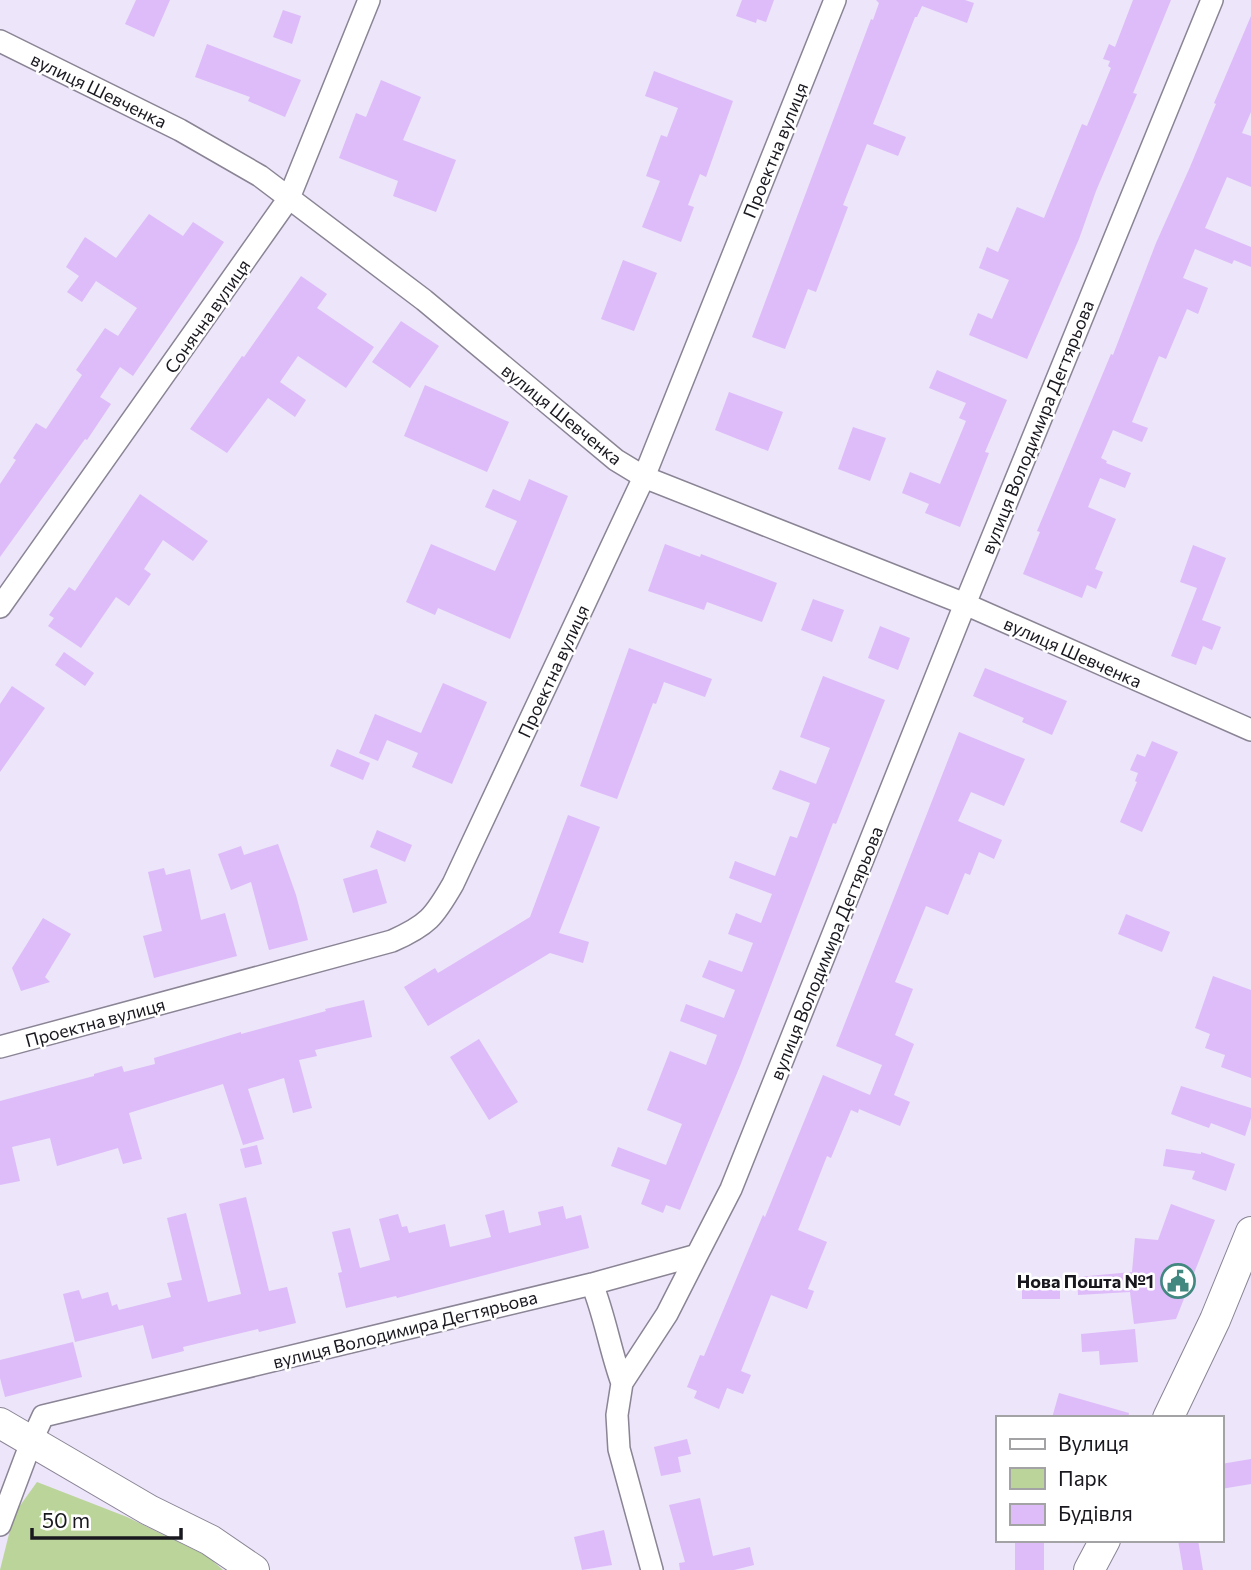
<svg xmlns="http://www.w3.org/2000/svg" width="1251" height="1570" font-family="Commissioner,sans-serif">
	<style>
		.green { fill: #bad499 }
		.building { fill: #ddbcf9 }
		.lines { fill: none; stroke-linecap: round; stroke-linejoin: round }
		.street-casing { stroke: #8a8495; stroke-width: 24 }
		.secondary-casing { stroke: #8a8495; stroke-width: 32 }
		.street { stroke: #fff; stroke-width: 21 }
		.secondary { stroke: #fff; stroke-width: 30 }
		.labels { text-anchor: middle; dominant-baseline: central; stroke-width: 5; stroke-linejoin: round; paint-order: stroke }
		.street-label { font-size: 18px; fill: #1a181f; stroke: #fff }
		.poi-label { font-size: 18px; font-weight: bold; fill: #1a181f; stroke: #fff; text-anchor: end }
	</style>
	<rect width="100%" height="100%" fill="#ede5f9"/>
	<!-- green -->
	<path class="green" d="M37 1482 127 1517 207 1556 223 1570H0L14 1514Z"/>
	<!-- building -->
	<path class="building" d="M136 0H170L154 37 125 24Z
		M742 0H774L766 22 757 19 756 23 736 16Z
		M876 0H965L974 3 967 23 922 6 917 17H915L873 124 906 137 898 156 867 144 843 205 848 207 816 292 808 289 785 349 752 337 871 19 873 20 879 3Z
		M1133 0H1171L1133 93 1137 94 1096 191 1079 239 1027 359 969 335 978 313 992 319 1009 280 979 268 987 247 998 252 1017 207 1044 218 1082 124 1087 126 1111 68 1108 66 1110 61 1103 59 1109 44 1115 47Z
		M283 10 301 16 292 44 273 37Z
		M1251 16V112L1242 133 1251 136V187L1227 177 1205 228 1251 247V267L1234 260 1232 264 1195 249 1183 278 1208 288 1198 314 1187 309 1166 359 1159 356 1132 422 1148 428 1142 442 1113 430 1101 458 1107 461 1106 463 1131 473 1125 488 1100 478 1088 507 1116 519 1095 569 1103 572 1096 589 1087 585 1082 598 1023 574 1040 532 1037 531 1111 354 1113 355 1156 243 1190 167 1216 104 1214 103Z
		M207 44 301 80 285 117 248 101 250 97 195 77Z
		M654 71 733 101 706 177 700 174 688 205 694 207 681 242 642 227 660 181 646 176 661 135 667 137 678 108 645 96Z
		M381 80 421 97 403 140 456 160 436 212 393 196 398 181 339 158 356 113 366 117Z
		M149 214 183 236 193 222 224 242 133 376 120 367 100 397 111 404 87 440 85 439 0 557V484L16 460 13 458 36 423 46 429 82 375 76 370 105 328 118 336 137 308 96 281 82 302 67 292 79 276 66 267 85 237 116 258Z
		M623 260 657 273 634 331 601 319Z
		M301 276 327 294 317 308 374 347 346 388 298 356 280 382 306 400 295 417 268 398 227 453 190 429 242 356 244 357Z
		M401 321 439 346 410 388 372 362Z
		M937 370 1007 400 985 452 989 453 960 527 925 513 929 504 902 493 910 472 940 484 966 421 959 418 966 403 929 388Z
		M425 385 509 422 487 472 404 436Z
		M729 392 783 412 768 451 715 430Z
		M853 427 886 438 870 481 838 469Z
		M529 479 568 496 510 639 438 608 435 615 406 602 431 544 495 571 517 521 485 507 493 489 520 501Z
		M140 494 208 541 193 561 163 540 144 569 151 574 129 606 116 597 81 648 48 626 54 618 49 615 69 587 75 591Z
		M665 544 700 557 701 554 777 583 762 622 707 602 704 610 648 591Z
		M1193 545 1226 558 1202 620 1221 627 1212 650 1203 646 1196 665 1171 656 1197 588 1180 582Z
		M813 599 844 610 832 642 801 630Z
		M880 626 910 638 898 670 868 658Z
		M629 648 712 679 705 697 664 682 656 704 653 703 617 799 580 786Z
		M64 652 94 673 85 686 55 665Z
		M985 668 1067 701 1052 735 1022 722 1024 718 973 696Z
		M823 676 885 700 836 824 833 823 740 1066 680 1210 666 1205 663 1213 641 1204 650 1180 611 1166 618 1147 666 1165 682 1124 647 1110 670 1051 706 1065 717 1035 680 1021 686 1004 724 1018 735 990 702 977 709 960 742 972 753 943 728 934 736 913 761 923 772 894 729 878 735 861 775 876 790 836 797 838 810 803 772 789 780 770 816 784 830 748 800 737Z
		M443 683 487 702 452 784 412 767 418 753 387 740 378 761 359 753 375 714 421 733Z
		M12 686 45 708 0 772V704Z
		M959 732 1025 759 1004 806 971 792 958 821 1002 840 994 859 979 852 970 875 965 873 948 915 926 906 895 982 913 989 895 1035 914 1044 894 1095 910 1102 900 1126 859 1109 858 1113 851 1110 831 1158 827 1156 798 1230 827 1242 808 1289 814 1291 807 1309 771 1295 741 1371 751 1375 743 1394 727 1388 719 1409 694 1398 697 1391 687 1387 700 1355 704 1356 763 1215 765 1217 823 1075 870 1095 882 1065 836 1046Z
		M1152 741 1178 752 1142 832 1120 822 1137 782 1135 781 1138 773 1130 770 1137 754 1145 757Z
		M337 749 370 763 363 780 330 766Z
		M568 815 600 827 559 933 589 942 583 963 550 953 428 1026 404 987 435 968 438 973 530 917Z
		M377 830 412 845 405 862 370 847Z
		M278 844 296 895 308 940 269 950 251 882 231 890 218 854 241 846 244 855Z
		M164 868 166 875 190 869 201 920 225 913 237 956 154 978 143 936 162 931 148 872Z
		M377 869 387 903 353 913 343 879Z
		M1126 914 1170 932 1162 952 1118 934Z
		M43 918 71 934 45 977 50 982 21 991 12 968Z
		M1213 976 1251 990V1078L1221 1067 1225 1055 1205 1048 1210 1034 1195 1028Z
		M364 1000 372 1037 315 1050 317 1056 299 1060 312 1108 293 1113 284 1078 248 1089 264 1139 243 1145 223 1084 129 1113 142 1159 123 1164 118 1148 57 1166 50 1138 12 1147 20 1181 0 1185V1101L94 1076V1074L122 1066 124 1072 155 1064 154 1058 241 1032V1034L326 1011 325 1009Z
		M479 1039 518 1102 489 1120 450 1057Z
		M1181 1086 1251 1108V1118L1245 1136 1211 1123 1209 1128 1171 1114Z
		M257 1145 262 1164 245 1168 240 1149Z
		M1166 1149 1201 1154V1152L1235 1164 1226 1191 1192 1179 1195 1171 1163 1166Z
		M246 1197 269 1291 287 1287 296 1323 259 1332 258 1329 183 1347 184 1351 152 1359 143 1325 75 1342 63 1294 79 1290 82 1299 108 1292 112 1306 117 1304 119 1310 171 1297 167 1283 182 1280 167 1218 186 1213 208 1302 241 1294 219 1204Z
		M1171 1204 1215 1220 1176 1319 1134 1324 1130 1292 1078 1295 1077 1277 1132 1272 1135 1238 1158 1240Z
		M563 1206 566 1219 581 1215 589 1248 397 1298 396 1296 346 1308 338 1273 342 1272 332 1232 350 1228 360 1268 390 1260 379 1219 398 1214 402 1227 407 1226 409 1233 445 1224 450 1247 491 1237 485 1215 504 1210 509 1233 541 1225 538 1212Z
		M1060 1282V1299H1022V1283Z
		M1135 1329 1138 1362 1100 1365 1099 1351 1082 1352 1081 1334Z
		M73 1342 82 1377 5 1397 0 1378V1360Z
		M1059 1393 1129 1413 1128 1418H1052Z
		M687 1439 691 1454 678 1457 681 1472 661 1476 654 1447Z
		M1251 1459V1484L1221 1489V1464Z
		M700 1498 713 1556 750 1547 754 1565 734 1570H680L679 1563 685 1562 669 1505Z
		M604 1530 612 1565 582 1570 574 1537Z
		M1015 1540H1044V1570H1015Z
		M1178 1540H1198L1203 1570H1183Z"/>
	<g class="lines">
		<!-- street casing -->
		<g class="street-casing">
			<path id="street" d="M0 41 180 130 260 176 424 300 616 460 644 477 965 604 1251 730
				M0 607 289 198 369 0
				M0 1047 392 941C428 925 434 917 453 884L644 477 835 0
				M592 1284C605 1316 610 1350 622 1383
				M0 1525 32 1440 43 1416 592 1284 697 1255 731 1189 965 604 1212 0
				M652 1570 619 1449 617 1415 622 1383 667 1314 697 1255"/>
		</g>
		<!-- secondary casing -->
		<g class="secondary-casing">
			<path id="secondary" d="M1168 1418 1215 1320 1251 1232
				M0 1423 149 1510 210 1540 254 1570
				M1089 1570 1105 1540"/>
		</g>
		<!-- street -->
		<use href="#street" class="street"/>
		<!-- secondary -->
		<use href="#secondary" class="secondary"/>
	</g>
	<!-- icons -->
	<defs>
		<g id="civic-ring" transform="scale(1.75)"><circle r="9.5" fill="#fff" stroke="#428880" stroke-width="1.5"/><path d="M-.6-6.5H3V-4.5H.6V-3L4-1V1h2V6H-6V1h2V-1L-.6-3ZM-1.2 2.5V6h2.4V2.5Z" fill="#428880"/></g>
	</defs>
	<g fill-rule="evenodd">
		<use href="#civic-ring" x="1178" y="1281"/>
	</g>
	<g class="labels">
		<!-- street labels -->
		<g class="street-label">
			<text transform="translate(99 90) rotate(26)">вулиця Шевченка</text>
			<text transform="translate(775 150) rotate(-68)">Проектна вулиця</text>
			<text transform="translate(207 316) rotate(-55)">Сонячна вулиця</text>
			<text transform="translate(562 414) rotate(39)">вулиця Шевченка</text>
			<text transform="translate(1037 427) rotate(-68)">вулиця Володимира Дегтярьова</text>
			<text transform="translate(1073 652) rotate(24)">вулиця Шевченка</text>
			<text transform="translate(553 671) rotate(-65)">Проектна вулиця</text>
			<text transform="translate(826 953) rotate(-68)">вулиця Володимира Дегтярьова</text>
			<text transform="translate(95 1022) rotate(-15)">Проектна вулиця</text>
			<text transform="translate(405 1329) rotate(-14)">вулиця Володимира Дегтярьова</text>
		</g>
		<!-- poi labels -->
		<g class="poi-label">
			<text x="1154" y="1281">Нова Пошта №1</text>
		</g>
	</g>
	<!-- legend -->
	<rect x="996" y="1416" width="228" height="126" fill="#ffffff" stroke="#a3a3a5" stroke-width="2"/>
	<rect x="1010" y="1439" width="35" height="10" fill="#ffffff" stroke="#a3a3a5" stroke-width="2"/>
	<text x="1058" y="1451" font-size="21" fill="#1a181f">Вулиця</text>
	<rect x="1010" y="1468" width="35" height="21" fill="#bad499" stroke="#a3a3a5" stroke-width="2"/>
	<text x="1058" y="1486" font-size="21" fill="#1a181f">Парк</text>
	<rect x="1010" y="1504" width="35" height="21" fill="#ddbcf9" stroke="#a3a3a5" stroke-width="2"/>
	<text x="1058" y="1521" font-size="21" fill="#1a181f">Будівля</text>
	<!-- scale -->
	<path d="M32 1528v10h149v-10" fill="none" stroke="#1a181f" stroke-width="3.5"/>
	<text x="42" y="1528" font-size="21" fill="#1a181f" stroke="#ffffff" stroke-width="5" paint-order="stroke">50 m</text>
</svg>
